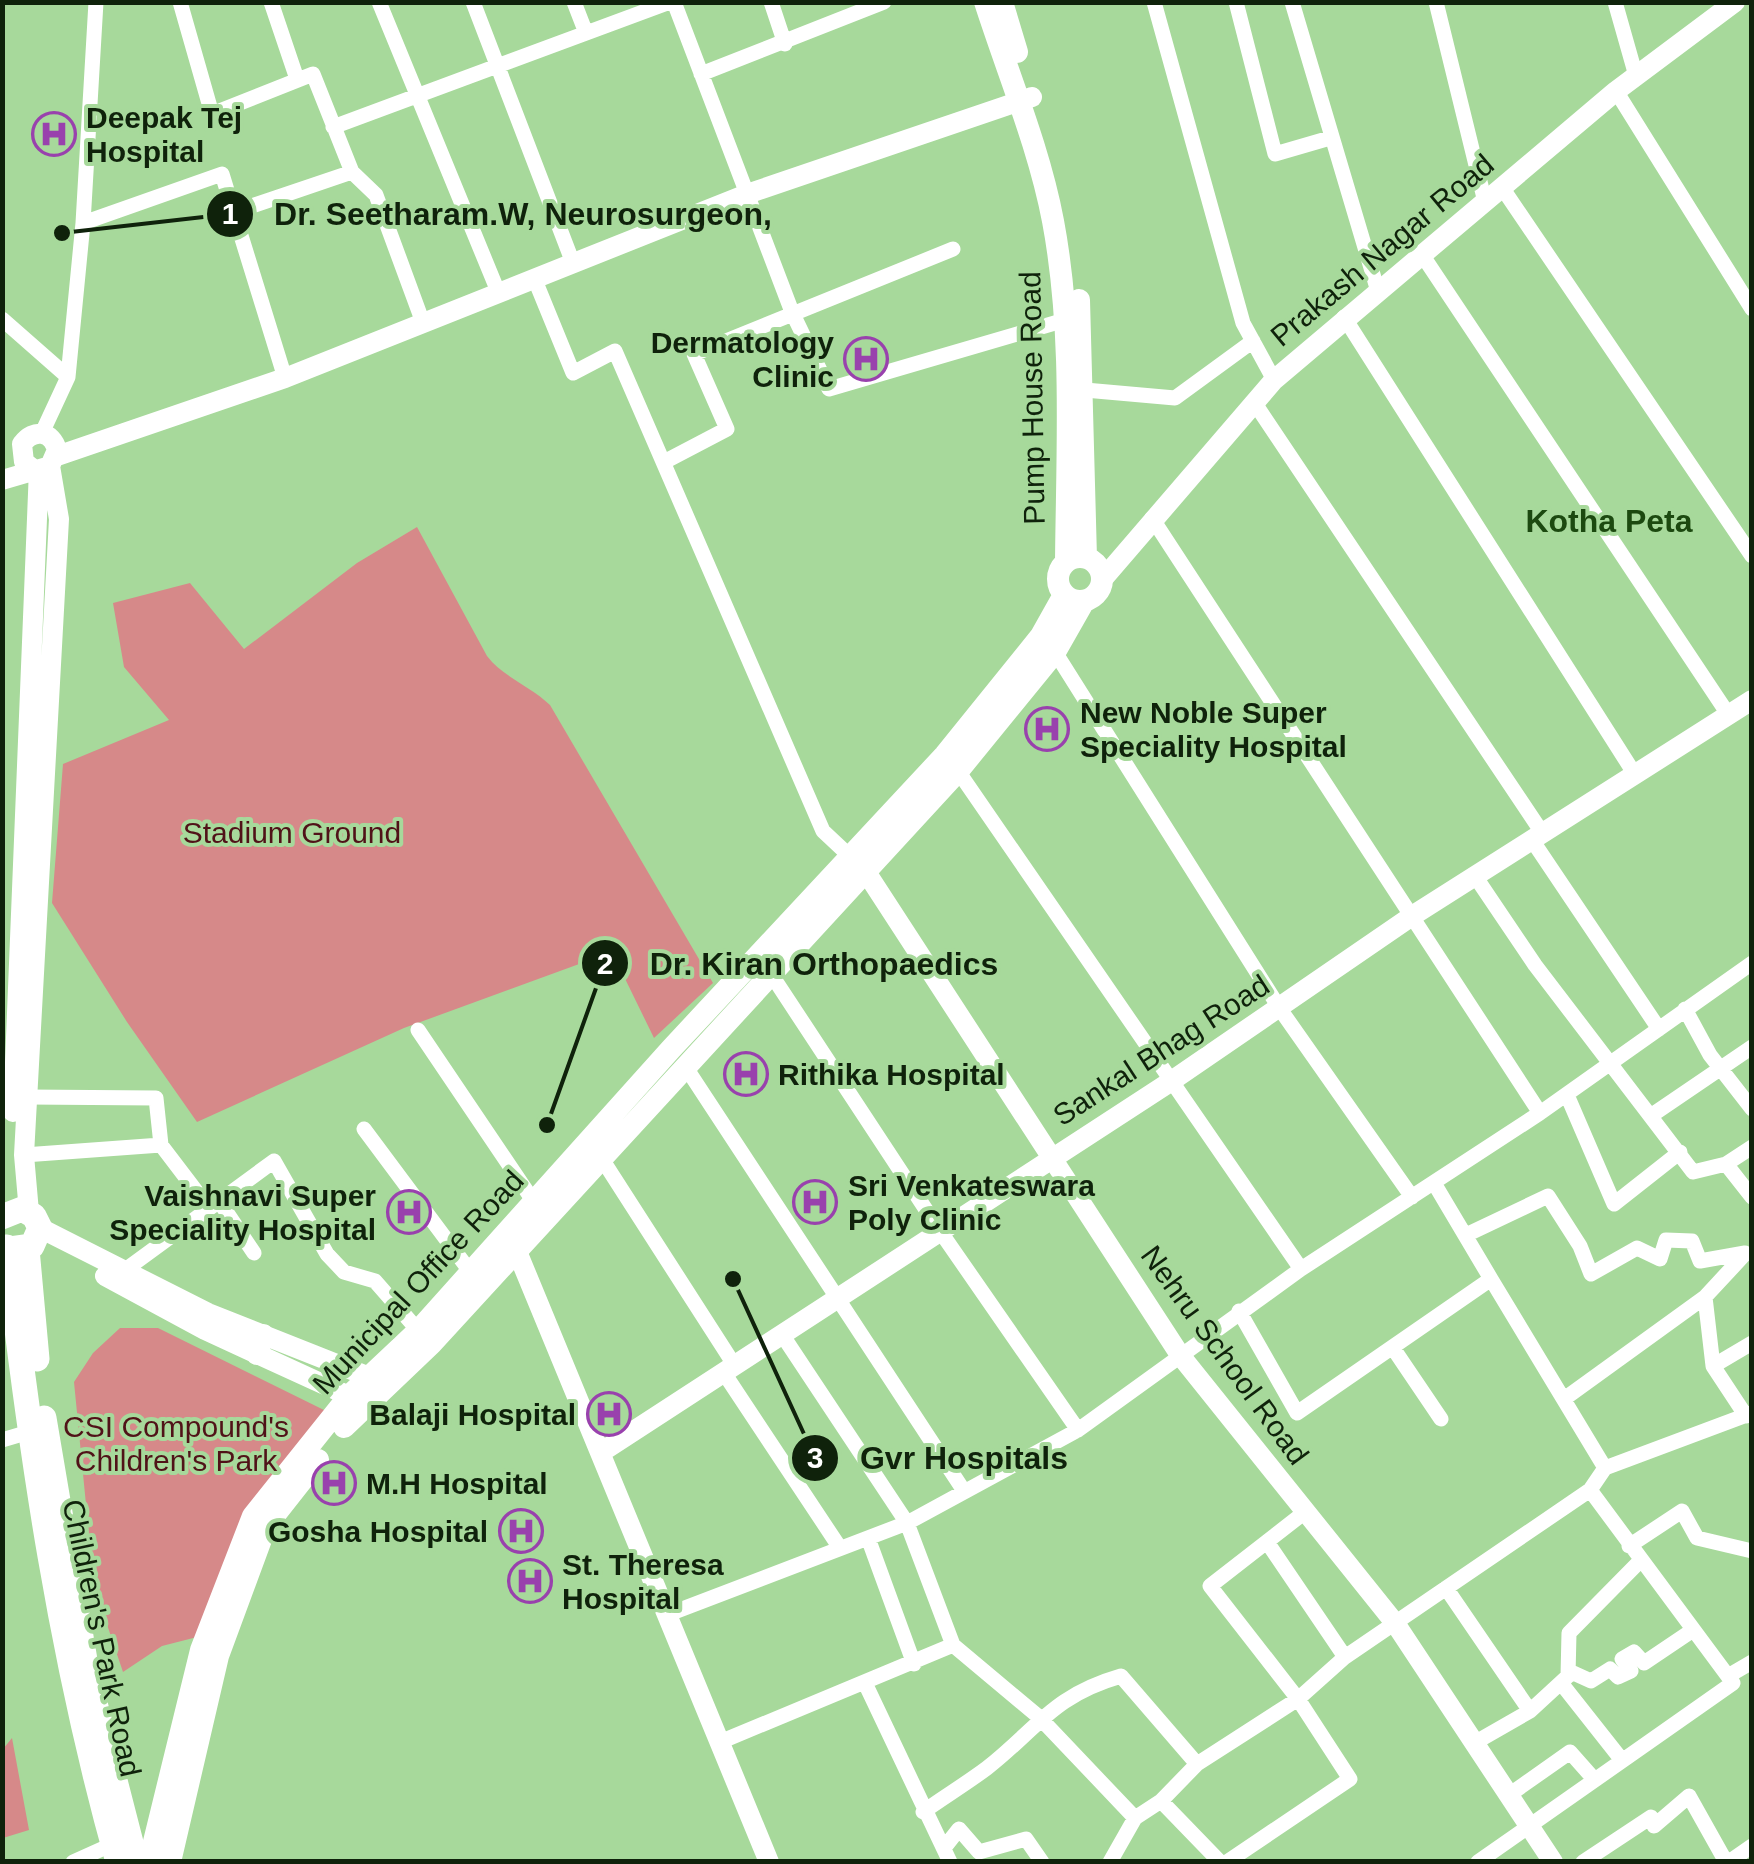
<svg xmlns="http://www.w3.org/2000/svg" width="1754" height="1864" font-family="Arial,sans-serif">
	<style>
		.green { fill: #d68989 }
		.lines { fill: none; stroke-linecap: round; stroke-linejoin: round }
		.minor { stroke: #fff; stroke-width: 15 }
		.tertiary { stroke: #fff; stroke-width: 20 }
		.secondary { stroke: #fff; stroke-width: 22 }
		.primary { stroke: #fff; stroke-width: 25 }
		.labels { text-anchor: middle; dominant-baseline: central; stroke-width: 8; stroke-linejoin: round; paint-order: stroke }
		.poi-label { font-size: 30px; font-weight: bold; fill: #0f220b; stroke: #a7d99b; text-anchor: start }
		.street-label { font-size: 30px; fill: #0f220b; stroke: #a7d99b }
		.park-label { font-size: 30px; fill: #501218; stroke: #a7d99b }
		.neighbourhood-label { font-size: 32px; font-weight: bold; fill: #1c4910; stroke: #a7d99b }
		.leader { fill: none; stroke: #0f220b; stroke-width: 4 }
		.callout-dot { fill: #0f220b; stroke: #a7d99b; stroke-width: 4 }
		.mark-label { font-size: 30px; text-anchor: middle; font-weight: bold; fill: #fff }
		.callout-label { font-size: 32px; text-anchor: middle; font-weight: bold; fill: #0f220b; stroke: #a7d99b; stroke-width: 8; stroke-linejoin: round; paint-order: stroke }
	</style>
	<rect width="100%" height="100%" fill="#a7d99b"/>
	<!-- green -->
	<path class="green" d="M417 527 487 656C503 677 530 686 550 705L713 983 654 1038 612 952 404 1028 197 1122 127 1022 52 903 63 764 169 720 124 667 113 603 190 583 244 649 357 563Z
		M120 1328H158L326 1411 201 1636 162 1646 123 1672 94 1586 74 1382 93 1353Z
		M12 1738 29 1830 3 1838V1749Z"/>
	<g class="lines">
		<!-- minor -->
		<path class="minor" d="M180 2 212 114 313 74 352 172
			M271 2 297 79
			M379 2 499 294
			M473 2 573 263
			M574 2 586 33
			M674 2 792 312 829 389 1065 320
			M771 2 785 44
			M1154 2 1243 323 1274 380
			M1236 2 1275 154 1330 138
			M1292 2 1377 288
			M1436 2 1485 202
			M1615 2 1636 76
			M701 74 884 2
			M1616 91 1752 309
			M333 127 670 2
			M1503 189 1752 556
			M234 212 352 172 376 195 422 320
			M83 223 222 174 285 378
			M1421 253 1728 714
			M535 280 573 373 615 351 823 831 856 862
			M1344 317 1634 773
			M2 319 68 377
			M1085 390 1175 398 1253 341
			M1256 405 1543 834
			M42 433 68 377 83 223 96 2
			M664 462 727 429 694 354 953 249
			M1152 518 1540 1113
			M1055 652 1280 1009 1412 1197
			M1532 840 1659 1029
			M1475 876 1535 965 1693 1172 1726 1164 1752 1197
			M771 974 940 1231 1078 1430 1301 1269 958 771
			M1685 1009 1710 1055 1752 1109
			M418 1030 534 1202
			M685 1066 964 1491
			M1567 1095 1614 1204 1680 1152
			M27 1097 156 1098 161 1145
			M1652 1115 1752 1047
			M364 1129 475 1278
			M24 1155 161 1145 209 1208
			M602 1159 735 1366
			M1726 1164 1752 1147
			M1434 1183 1491 1279
			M219 1201 254 1253
			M1468 1234 1548 1196 1580 1246 1591 1274 1637 1248 1660 1259 1666 1240 1692 1241 1700 1261 1745 1253
			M1301 1269 1540 1113 1752 963
			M125 1270 274 1161 327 1254 344 1272 375 1281 423 1336
			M1705 1297 1713 1366 1746 1416
			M783 1336 907 1523 953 1645 1039 1717 1135 1818
			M1393 1348 1441 1419
			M1713 1366 1752 1343
			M724 1373 840 1548
			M1564 1399 1705 1297 1744 1255
			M2 1440 29 1432
			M1605 1468 1752 1413
			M868 1538 914 1664
			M1267 1542 1345 1657
			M1629 1546 1682 1511 1697 1538 1752 1551
			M1446 1588 1530 1711
			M669 1614 907 1523 1078 1430
			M1569 1671 1591 1681 1610 1669 1618 1677 1631 1671 1622 1659 1634 1652 1644 1663 1693 1630
			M1728 1676 1752 1662
			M865 1683 950 1862
			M1561 1683 1621 1759
			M720 1742 953 1645
			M1476 1742 1530 1711 1568 1676 1569 1633 1640 1561
			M1509 1795 1570 1752 1593 1778
			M1161 1801 1220 1862
			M923 1812C944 1797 967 1783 987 1768 1038 1728 1052 1696 1121 1676L1197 1764
			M944 1848 959 1829 979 1852 1026 1839 1042 1862
			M73 1862 113 1844
			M1110 1862 1135 1818 1161 1801 1197 1764 1298 1699 1345 1657 1590 1490 1605 1468 1491 1279 1297 1413 1239 1311
			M1227 1862 1350 1779 1298 1699 1210 1586 1305 1512
			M1478 1862 1733 1683 1590 1490
			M1583 1862 1651 1817 1654 1826 1689 1796 1726 1862
			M1729 1862 1752 1846"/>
		<!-- tertiary -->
		<path class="tertiary" d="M57 456 285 378 747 194 1032 97
			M2 480 50 466 57 450C52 431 34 428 22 444L24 462 33 469
			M1102 580 1274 380 1616 91 1735 2
			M866 872 1180 1355 1395 1623 1553 1862
			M13 1112 39 469
			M29 1212 24 1155 59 519 50 466
			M40 1228 208 1313 367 1376 375 1386
			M516 1249 769 1862
			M105 1276 205 1330 349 1396 359 1406
			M603 1451 1170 1082 1412 916 1752 700"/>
		<!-- secondary -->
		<path class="secondary" d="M985 2C1008 74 1039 147 1053 221 1074 333 1067 449 1066 562
			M1002 2 1017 52
			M1079 300 1086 558
			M1058 579a22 22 0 1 1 44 0a22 22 0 1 1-44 0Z
			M257 1354 263 1335
			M344 1427 431 1344 958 771 1055 652 1084 601
			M149 1862 201 1650 253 1516 349 1396 418 1331 671 1049 945 755 1041 636 1064 595
			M170 1862 218 1656 266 1526 318 1460"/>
		<!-- primary -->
		<path class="primary" d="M2 1217 22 1209 34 1216 40 1228 32 1246 10 1249
			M7 1247C31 1455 61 1660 118 1862
			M27 1249 37 1359
			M44 1418 87 1672 136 1862"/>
	</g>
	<!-- icons -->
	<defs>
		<g id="hospital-ring" transform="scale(2.25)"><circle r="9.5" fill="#a7d99b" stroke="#9941ad" stroke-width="1.5"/><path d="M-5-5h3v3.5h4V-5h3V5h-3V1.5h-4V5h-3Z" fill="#9941ad"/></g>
	</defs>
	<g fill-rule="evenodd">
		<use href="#hospital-ring" x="54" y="134"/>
		<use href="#hospital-ring" x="866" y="359"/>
		<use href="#hospital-ring" x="1047" y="729"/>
		<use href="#hospital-ring" x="746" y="1074"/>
		<use href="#hospital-ring" x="815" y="1202"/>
		<use href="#hospital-ring" x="409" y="1212"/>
		<use href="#hospital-ring" x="609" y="1414"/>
		<use href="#hospital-ring" x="334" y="1483"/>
		<use href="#hospital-ring" x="521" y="1531"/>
		<use href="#hospital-ring" x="530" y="1581"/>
	</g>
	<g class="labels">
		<!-- poi labels -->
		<g class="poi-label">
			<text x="86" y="117">Deepak Tej<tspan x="86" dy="34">Hospital</tspan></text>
			<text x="834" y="342" text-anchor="end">Dermatology<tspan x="834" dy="34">Clinic</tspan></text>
			<text x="1080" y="712">New Noble Super<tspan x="1080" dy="34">Speciality Hospital</tspan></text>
			<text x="778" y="1074">Rithika Hospital</text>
			<text x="848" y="1185">Sri Venkateswara<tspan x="848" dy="34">Poly Clinic</tspan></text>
			<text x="376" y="1195" text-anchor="end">Vaishnavi Super<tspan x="376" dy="34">Speciality Hospital</tspan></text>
			<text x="576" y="1414" text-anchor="end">Balaji Hospital</text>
			<text x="366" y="1483">M.H Hospital</text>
			<text x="488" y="1531" text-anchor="end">Gosha Hospital</text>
			<text x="562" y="1564">St. Theresa<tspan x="562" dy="34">Hospital</tspan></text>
		</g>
		<!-- street labels -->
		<g class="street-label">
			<text transform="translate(1382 250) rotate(-40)">Prakash Nagar Road</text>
			<text transform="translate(1032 398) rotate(-91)">Pump House Road</text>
			<text transform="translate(1161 1050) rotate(-33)">Sankal Bhag Road</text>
			<text transform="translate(418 1282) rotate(-47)">Municipal Office Road</text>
			<text transform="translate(1225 1355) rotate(54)">Nehru School Road</text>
			<text transform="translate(102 1638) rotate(78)">Children's Park Road</text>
		</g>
		<!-- park labels -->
		<g class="park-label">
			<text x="292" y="832">Stadium Ground</text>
			<text x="176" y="1426">CSI Compound's<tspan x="176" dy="34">Children's Park</tspan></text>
		</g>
		<!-- neighbourhood labels -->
		<g class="neighbourhood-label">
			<text x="1609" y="521">Kotha Peta</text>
		</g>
	</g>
	<!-- callouts -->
	<path class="leader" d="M62 233L230 214M547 1125L605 963M733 1279L815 1458"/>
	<g class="callout-dot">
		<circle cx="62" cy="233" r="10"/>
		<circle cx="547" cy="1125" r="10"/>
		<circle cx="733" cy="1279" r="10"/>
		<circle cx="230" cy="214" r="25"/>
		<circle cx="605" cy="963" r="25"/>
		<circle cx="815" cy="1458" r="25"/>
	</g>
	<g class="mark-label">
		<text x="230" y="224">1</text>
		<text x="605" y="974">2</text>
		<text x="815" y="1468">3</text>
	</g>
	<g class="callout-label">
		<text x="523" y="225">Dr. Seetharam.W, Neurosurgeon,</text>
		<text x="824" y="975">Dr. Kiran Orthopaedics</text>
		<text x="964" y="1469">Gvr Hospitals</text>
	</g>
	<!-- border -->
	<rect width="1754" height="1864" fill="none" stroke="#0f220b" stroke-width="10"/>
</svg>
